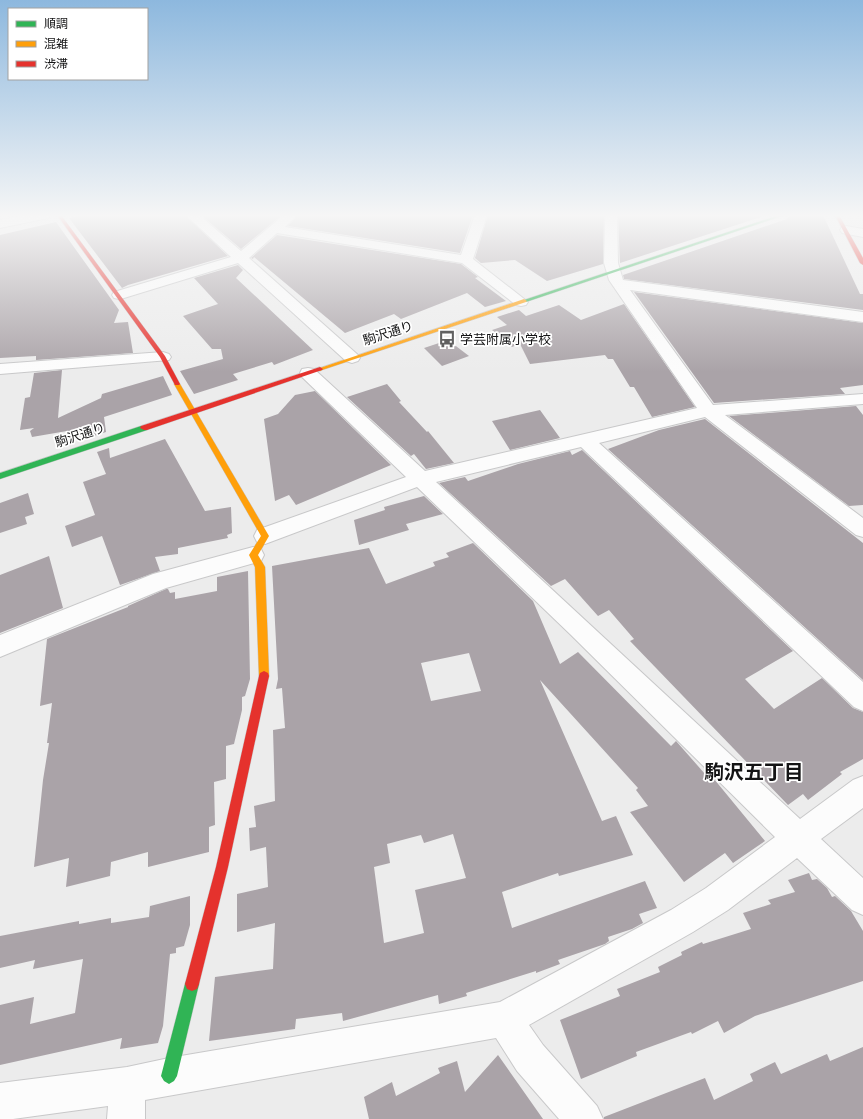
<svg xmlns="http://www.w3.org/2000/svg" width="863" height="1119" font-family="Jost,'Noto Sans JP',sans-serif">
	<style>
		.building { fill: #aaa3a8; fill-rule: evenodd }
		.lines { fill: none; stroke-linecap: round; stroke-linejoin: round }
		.street-casing { stroke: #c8c8c9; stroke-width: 2 }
		.fast-casing { stroke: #c8c8c9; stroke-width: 1 }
		.slow-casing { stroke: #c8c8c9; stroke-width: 1 }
		.jam-casing { stroke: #c8c8c9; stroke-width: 1 }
		.street { fill: #fcfcfc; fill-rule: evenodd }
		.fast { fill: #30b455; fill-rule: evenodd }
		.slow { fill: #ff9f0a; fill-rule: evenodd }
		.jam { fill: #e5322d; fill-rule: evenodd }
		.labels { text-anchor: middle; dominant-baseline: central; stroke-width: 3.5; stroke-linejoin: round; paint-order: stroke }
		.far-street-label { font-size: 13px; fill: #141415; stroke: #fff }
		.far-poi-label { font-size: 13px; fill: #141415; stroke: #fff; text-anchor: start }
		.near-neighbourhood-label { font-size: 20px; font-weight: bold; fill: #141415; stroke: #fff }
	</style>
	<rect width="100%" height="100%" fill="#ececec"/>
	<!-- building -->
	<path class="building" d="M84 215H185L228 256 128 285 122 288 69 218Z
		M201 215H282L241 249Z
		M298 215H473L460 253 288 226Z
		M488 215H604L603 264 547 281 515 260 481 263 475 258Z
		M618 215H767L620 263Z
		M790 215H823L860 294H863V310L624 279 623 275 787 219Z
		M56 222 119 310 114 323 128 322 133 353 36 360V356L0 358V235Z
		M277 235 461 264 478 277 475 278 506 301 485 307 467 293 401 319 394 314 345 333 254 257 253 259 251 258Z
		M238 265 243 270 236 278 313 350 274 365 272 362 233 374 238 380 194 394 180 371 223 359 221 349H212L183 316 218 304 194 278Z
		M634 292 863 323V385L840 388 845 394 714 403Z
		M624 304 695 407 652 417 634 387H630L613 359H608L605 355 530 364 520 344 512 347 492 330 507 325 497 317 519 310 526 316 559 305 581 320Z
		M448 340 469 356 442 366 424 348Z
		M62 370 58 418 101 398 102 394 163 376 172 395 104 417 106 432 91 437 88 432 66 439 67 431 32 437 30 431 34 428 20 430 25 398 30 397 34 373Z
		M387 384 401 401 399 402 427 432 428 431 454 463 426 469 414 454 411 456 347 397Z
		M315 391 391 465 296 505 289 495 275 501 264 419 278 414 295 395Z
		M856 406 863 415V505L849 506 729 416Z
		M540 410 560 438 510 450 492 421Z
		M705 419 863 543V680L608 449 659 430Z
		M165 439 205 511 231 507 232 533 227 535 228 538 178 548V554L155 557 160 571 120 585 102 536 72 547 65 526 95 515 83 482 106 474 97 452 109 448 110 458Z
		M582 450 793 651 745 679 774 709 822 678 853 708 863 712V759L840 772 842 774 808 800 803 794 788 805 630 641 634 639 609 610 598 616 565 579 551 586 439 483 465 477 468 481 518 464 570 451 572 455Z
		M28 493 34 514 25 517 27 524 0 533V503Z
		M424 496 443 514 406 524 409 530 359 545 354 520 385 510 384 507Z
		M473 543 533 601 560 664 578 652 671 746 676 741 705 774 708 773 714 779 765 841 733 863 725 853 684 882 630 812 648 806 636 790 638 788 540 680 602 821 616 816 633 855 559 876 558 873 502 892 512 928 645 881 657 908 639 914 643 923 632 929 608 937 609 941 605 944 558 960 560 964 536 973V971L466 993 467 996 439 1004 438 995 343 1021 342 1013 296 1019 295 1029 209 1041 215 977 273 969 275 923 237 932V894L268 887 266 847 250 851 249 828 256 827 254 806 275 801 273 730 285 728 282 688 276 689 278 679 272 566 369 548 386 584 435 566 433 562 449 557 446 553ZM469 653 481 691 431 701 421 663ZM453 834 466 878 415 890 424 933 384 943 374 867 390 863 387 844 421 835 424 843Z
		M49 556 63 608 0 633V575Z
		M248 571 250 679 245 696 242 697V710L234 744 226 746V779L214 782 215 825 209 827V852L148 867V852L111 862 110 876 66 887 69 858 34 867 43 780 49 743H47L52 703 40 706 47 639 128 607V606L166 589H168L170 593 175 592V599L217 591V577Z
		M809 873 812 880 817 879 827 888 832 897 835 896 851 911 863 931V981L755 1016 724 1033 718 1021 692 1034 691 1032 636 1052 637 1056 581 1079 560 1020 620 996 617 989 660 972 658 967 682 955 681 952 702 942 703 944 751 929 743 913 771 904 768 900 795 892 788 880Z
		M190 896V925L184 946 176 948V953L170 954 163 1026 158 1043 120 1049 122 1038 0 1065V1005L34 997 30 1024 75 1013 83 959 33 969 35 960 0 968V936L79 921V924L111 918V923L149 917 150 906Z
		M863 1047V1119H604V1117L705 1078 714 1100 753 1081 750 1074 775 1062 781 1074 827 1054 830 1061Z
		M498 1055 543 1119H369L364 1097 392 1082 396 1096 440 1073 438 1068 457 1061 465 1092Z"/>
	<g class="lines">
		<!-- street casing -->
		<g class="street-casing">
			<path id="street" d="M27 215H50L48 218 0 228V220Z
				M186 215H199L241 251 284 215H297L285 227 461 255 475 215H487L473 259 528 302 526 305 521 306 516 305 462 263 277 233 249 258 358 355 360 358 358 361 352 363 346 361 238 263 124 298 119 299 114 298 112 295 114 292 231 257Z
				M605 215H617L618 263 623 280 863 312V322L630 290 713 405 863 394V404L725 415 863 518V537L856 535 705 417 599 443 863 682V711L854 707 581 447 436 482 800 819 853 780 863 776V808L821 839 863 878V915L852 910 797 858 728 910 693 932 529 1025 543 1045 597 1106 603 1119H559L517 1071 496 1038 145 1100V1119H107L108 1106 13 1119H0V1083L127 1067 169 1058 500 1002 671 910 706 888 775 837 570 634 417 487 265 544 257 542 254 536 257 530 406 477 302 377 300 373 302 369 308 368 314 369 425 471 697 408 609 280 604 263Z
				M846 226 863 229V237L842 233 840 230 842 227Z
				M163 352 169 354 171 357 169 360 0 374V364Z
				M253 547 261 549 264 555 261 561 166 588 0 657V635L153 574Z"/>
		</g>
		<!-- fast casing -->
		<g class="fast-casing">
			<path id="fast" d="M779 215H785L526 302 521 301Z
				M141 426H144L148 428 147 430 0 479V473Z
				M192 977 197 979 199 984 177 1076 174 1081 169 1084 164 1081 161 1076 185 984 187 979Z"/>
		</g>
		<!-- slow casing -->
		<g class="slow-casing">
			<path id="slow" d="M524 299 527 301 526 302 322 370 320 371 317 369Z
				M177 382 180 384 269 536 258 555 265 567 269 676 268 679 264 681 260 679 259 676 255 567 249 555 261 536 174 384Z"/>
		</g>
		<!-- jam casing -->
		<g class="jam-casing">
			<path id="jam" d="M57 215H61L165 356 180 384 179 385H175L160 357Z
				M835 215H839L863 258V265L860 263Z
				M320 367 323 369 322 370 147 430H144L140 428 141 426Z
				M264 671 268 673 269 676 228 867 199 984 197 989 192 991 187 989 185 984 216 867 259 676 260 673Z"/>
		</g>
		<!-- street -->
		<use href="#street" class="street"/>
		<!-- fast -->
		<use href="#fast" class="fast"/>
		<!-- slow -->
		<use href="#slow" class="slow"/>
		<!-- jam -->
		<use href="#jam" class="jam"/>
	</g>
	<!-- sky -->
	<linearGradient id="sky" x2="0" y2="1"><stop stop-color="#8db8de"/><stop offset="0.58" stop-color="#f6f6f6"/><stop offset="1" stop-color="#f6f6f6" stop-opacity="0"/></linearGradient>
	<rect width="863" height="372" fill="url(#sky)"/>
	<!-- icons -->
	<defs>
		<g id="bus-bare" transform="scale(1.38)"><path d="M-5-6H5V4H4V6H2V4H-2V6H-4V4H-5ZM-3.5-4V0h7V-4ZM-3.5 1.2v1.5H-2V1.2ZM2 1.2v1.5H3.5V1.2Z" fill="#606060" stroke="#fff" stroke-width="2.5" paint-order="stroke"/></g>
	</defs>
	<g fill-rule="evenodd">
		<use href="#bus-bare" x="447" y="339"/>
	</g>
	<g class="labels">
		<!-- far-street labels -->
		<g class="far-street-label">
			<text transform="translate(388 333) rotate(-18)">駒沢通り</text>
			<text transform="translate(80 435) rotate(-18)">駒沢通り</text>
		</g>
		<!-- far-poi labels -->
		<g class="far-poi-label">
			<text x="460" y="339">学芸附属小学校</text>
		</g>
		<!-- near-neighbourhood labels -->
		<g class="near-neighbourhood-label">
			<text x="754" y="772">駒沢五丁目</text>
		</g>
	</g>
	<!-- legend -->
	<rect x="8" y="8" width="140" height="72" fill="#ffffff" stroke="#a1a1a1"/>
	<rect x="16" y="21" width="20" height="6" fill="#30b455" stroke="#a1a1a1"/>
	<text x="44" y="28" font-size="12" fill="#141415">順調</text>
	<rect x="16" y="41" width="20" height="6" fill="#ff9f0a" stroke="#a1a1a1"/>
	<text x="44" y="48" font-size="12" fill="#141415">混雑</text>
	<rect x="16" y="61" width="20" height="6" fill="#e5322d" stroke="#a1a1a1"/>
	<text x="44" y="68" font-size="12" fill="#141415">渋滞</text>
</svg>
